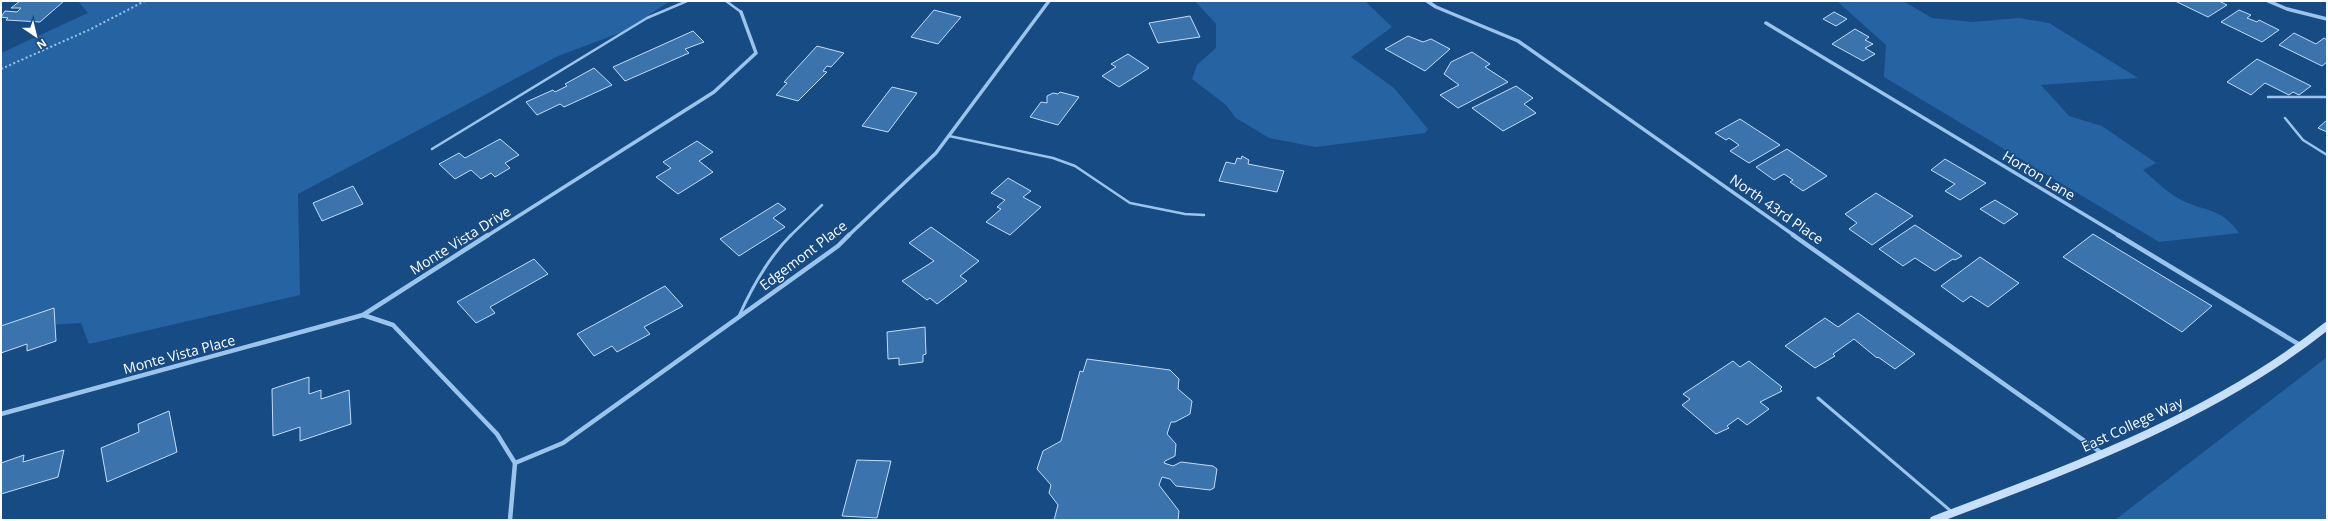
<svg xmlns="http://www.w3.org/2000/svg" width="2328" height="521" font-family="'Open Sans',sans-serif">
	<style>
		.green { fill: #2663a2 }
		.building { fill: #3b73ac; stroke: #c1ddf9 }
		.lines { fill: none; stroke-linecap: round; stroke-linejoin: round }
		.path { stroke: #9bc4ed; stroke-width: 2; stroke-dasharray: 2 2.5; stroke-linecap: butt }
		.lane-far1 { stroke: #9bc4ed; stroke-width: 2.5 }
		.lane { stroke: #9bc4ed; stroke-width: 3 }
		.street-far1 { stroke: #9bc4ed; stroke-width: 3.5 }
		.street { stroke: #9bc4ed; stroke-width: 4.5 }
		.secondary { stroke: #c8dff9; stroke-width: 8 }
		.labels { text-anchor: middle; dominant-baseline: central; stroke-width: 3; stroke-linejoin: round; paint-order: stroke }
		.street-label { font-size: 14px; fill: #fff; stroke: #174b84 }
	</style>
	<rect width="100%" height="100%" fill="#174b84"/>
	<!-- green -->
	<path class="green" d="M78 1H670L625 31 558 56 298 194 300 295 89 344 81 323 1 328V53L88 13Z
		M1195 1H1365L1392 27 1351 57 1394 88 1428 129 1425 133 1316 147 1269 138 1236 118 1226 105 1192 79 1197 65 1216 48V24Z
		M1837 1H1903L1932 18 1973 22 2019 18 2049 23 2138 78 2041 85 2069 116 2102 126 2156 163 2143 170C2154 179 2165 191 2178 198 2201 212 2221 206 2239 233L2159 242 1884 77 1886 45Z
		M2327 357V520H2115Z"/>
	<!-- building -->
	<path class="building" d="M20 1H64L40 22 6 20 8 18 1 17 5 11 17 12 21 8H11Z
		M2175 1H2219L2227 5 2208 17Z
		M934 10 961 17 938 44 911 37Z
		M2239 10 2251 15 2247 18 2257 22 2259 20 2279 30 2262 42 2221 22Z
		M1834 12 1847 19 1836 26 1823 19Z
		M1190 16 1200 37 1158 43 1149 23Z
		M1855 29 1869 37 1865 40 1873 44 1865 48 1875 54 1863 61 1832 44Z
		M693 31 704 42 685 49 689 53 625 81 613 67Z
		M2294 33 2316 44 2324 38 2327 40V62L2322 66 2279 45Z
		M1408 36 1423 42 1431 39 1450 49 1425 71 1385 49Z
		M817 46 844 53 831 67 827 66 823 71 827 72 798 101 776 95 787 83 784 82Z
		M1472 52 1490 64 1485 67 1508 82 1458 108 1440 95 1459 85 1444 74 1451 62Z
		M1128 54 1149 68 1119 87 1102 76 1116 67 1111 64Z
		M2257 59 2311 86 2299 95 2293 92 2289 95 2265 83 2251 95 2227 82Z
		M594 68 612 85 564 107 560 104 537 115 526 102 553 90 555 92 567 86 565 84Z
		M1516 86 1533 98 1524 104 1536 113 1503 131 1472 108Z
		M892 87 917 93 888 132 862 126Z
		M1060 92 1079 97 1058 125 1030 117 1041 102 1047 103V96L1053 93 1058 94Z
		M1740 119 1780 145 1749 163 1730 151 1739 145 1729 138 1726 140 1715 133Z
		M2327 120V132L2318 128Z
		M500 139 519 155 505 163 510 168 495 177 491 173 481 179 471 170 455 179 439 164 459 153 465 158Z
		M697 141 713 152 699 161 713 172 678 194 656 177 671 168 663 162Z
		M1787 149 1827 176 1803 191 1790 182 1793 180 1784 174 1774 180 1756 167Z
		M1242 156 1249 160 1248 164 1284 171 1277 192 1219 181 1226 162 1235 164 1237 158 1241 159Z
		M1945 159 1986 183 1960 200 1945 191 1955 184 1931 170Z
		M1008 178 1031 191 1023 197 1041 207 1010 235 986 222 1001 209 997 207 1005 200 991 193Z
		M353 186 363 204 322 221 313 203Z
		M1876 193 1913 216 1872 245 1849 229 1857 223 1845 214Z
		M1995 200 2018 214 2004 224 1980 209Z
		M778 203 786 209 773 218 785 227 739 256 720 239Z
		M1915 225 1962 256 1955 260 1953 259 1935 271 1915 258 1903 266 1879 249Z
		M931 227 979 261 960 276 967 281 937 304 930 298 927 300 902 281 934 261 909 243Z
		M2093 234 2212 306 2182 332 2063 257Z
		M1980 257 2019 283 1988 307 1971 296 1963 302 1941 286Z
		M534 259 548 274 490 307 495 313 476 323 457 302Z
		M665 286 683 306 644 327 650 334 617 352 612 346 594 356 577 334Z
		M54 308 56 341 27 351V344L1 353V326Z
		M1858 313 1915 354 1895 369 1878 357 1877 358 1854 339 1833 354 1835 356 1815 368 1785 346 1825 318 1838 327Z
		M925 327 926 354 923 355V362L899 365V358L888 359 887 332Z
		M1087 359 1170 370 1179 379 1178 389 1192 401 1190 414 1175 422H1171L1167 434 1176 444 1175 456 1165 461 1164 463 1173 466 1181 462 1213 466 1217 469 1214 488 1210 490 1176 486 1170 479 1162 477 1159 485 1179 511 1178 520H1054L1058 505 1049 493 1051 485 1037 469 1043 451 1061 441 1080 371 1083 372Z
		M1733 361 1740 367 1749 361 1782 387 1780 389 1782 391 1760 402 1769 409 1747 425 1738 418 1727 426 1729 428 1716 434 1682 405 1690 399 1683 394Z
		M309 377V394L321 390V399L349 390 351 424 300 441V427L273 436 272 389Z
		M169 411 177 452 107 482 101 448 139 432 138 424Z
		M64 450 58 477 1 494V463L24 455 23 462Z
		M857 460 891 461 877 518 842 516Z"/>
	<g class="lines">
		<!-- path -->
		<path class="path" d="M1 69 91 29 145 1"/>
		<!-- lane-far1 -->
		<path class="lane-far1" d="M726 1 741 12
			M2268 97H2327
			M2285 118 2303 140 2327 155
			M949 136 1053 158 1075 166 1130 203 1185 214 1204 215
			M432 149 647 18 687 1
			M790 236 822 205"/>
		<!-- lane -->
		<path class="lane" d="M739 316C752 287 768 258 791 235
			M1818 398 1952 512"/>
		<!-- street-far1 -->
		<path class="street-far1" d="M1427 1 1436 7 1518 41 1795 236
			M2268 1 2287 9 2327 19
			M1766 23 2120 236
			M487 236 714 92 756 53 741 12
			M848 236 936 153 1049 1"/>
		<!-- street -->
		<path class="street" d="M1793 235 2103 454
			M2118 235 2300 345
			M363 315 393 325 497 434 515 463 510 520
			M1 414 363 315 488 235
			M515 463 563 443 838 246 849 235"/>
		<!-- secondary -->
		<path class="secondary" d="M1934 520C2069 469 2213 417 2327 326"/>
	</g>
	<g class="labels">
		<!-- street labels -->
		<g class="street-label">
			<text transform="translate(2039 175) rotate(31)">Horton Lane</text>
			<text transform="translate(1777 209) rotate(35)">North 43rd Place</text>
			<text transform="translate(460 240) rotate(-32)">Monte Vista Drive</text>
			<text transform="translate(803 255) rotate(-37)">Edgemont Place</text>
			<text transform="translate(179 354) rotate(-15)">Monte Vista Place</text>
			<text transform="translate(2132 424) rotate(-25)">East College Way</text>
		</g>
	</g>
	<!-- border -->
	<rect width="2328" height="521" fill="none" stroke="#ffffff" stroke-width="4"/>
	<!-- north arrow -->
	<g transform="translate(36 36) rotate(145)" stroke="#174b84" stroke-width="3" paint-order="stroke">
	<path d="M0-3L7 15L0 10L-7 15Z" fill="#ffffff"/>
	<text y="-6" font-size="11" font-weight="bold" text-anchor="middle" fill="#ffffff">N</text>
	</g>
</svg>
